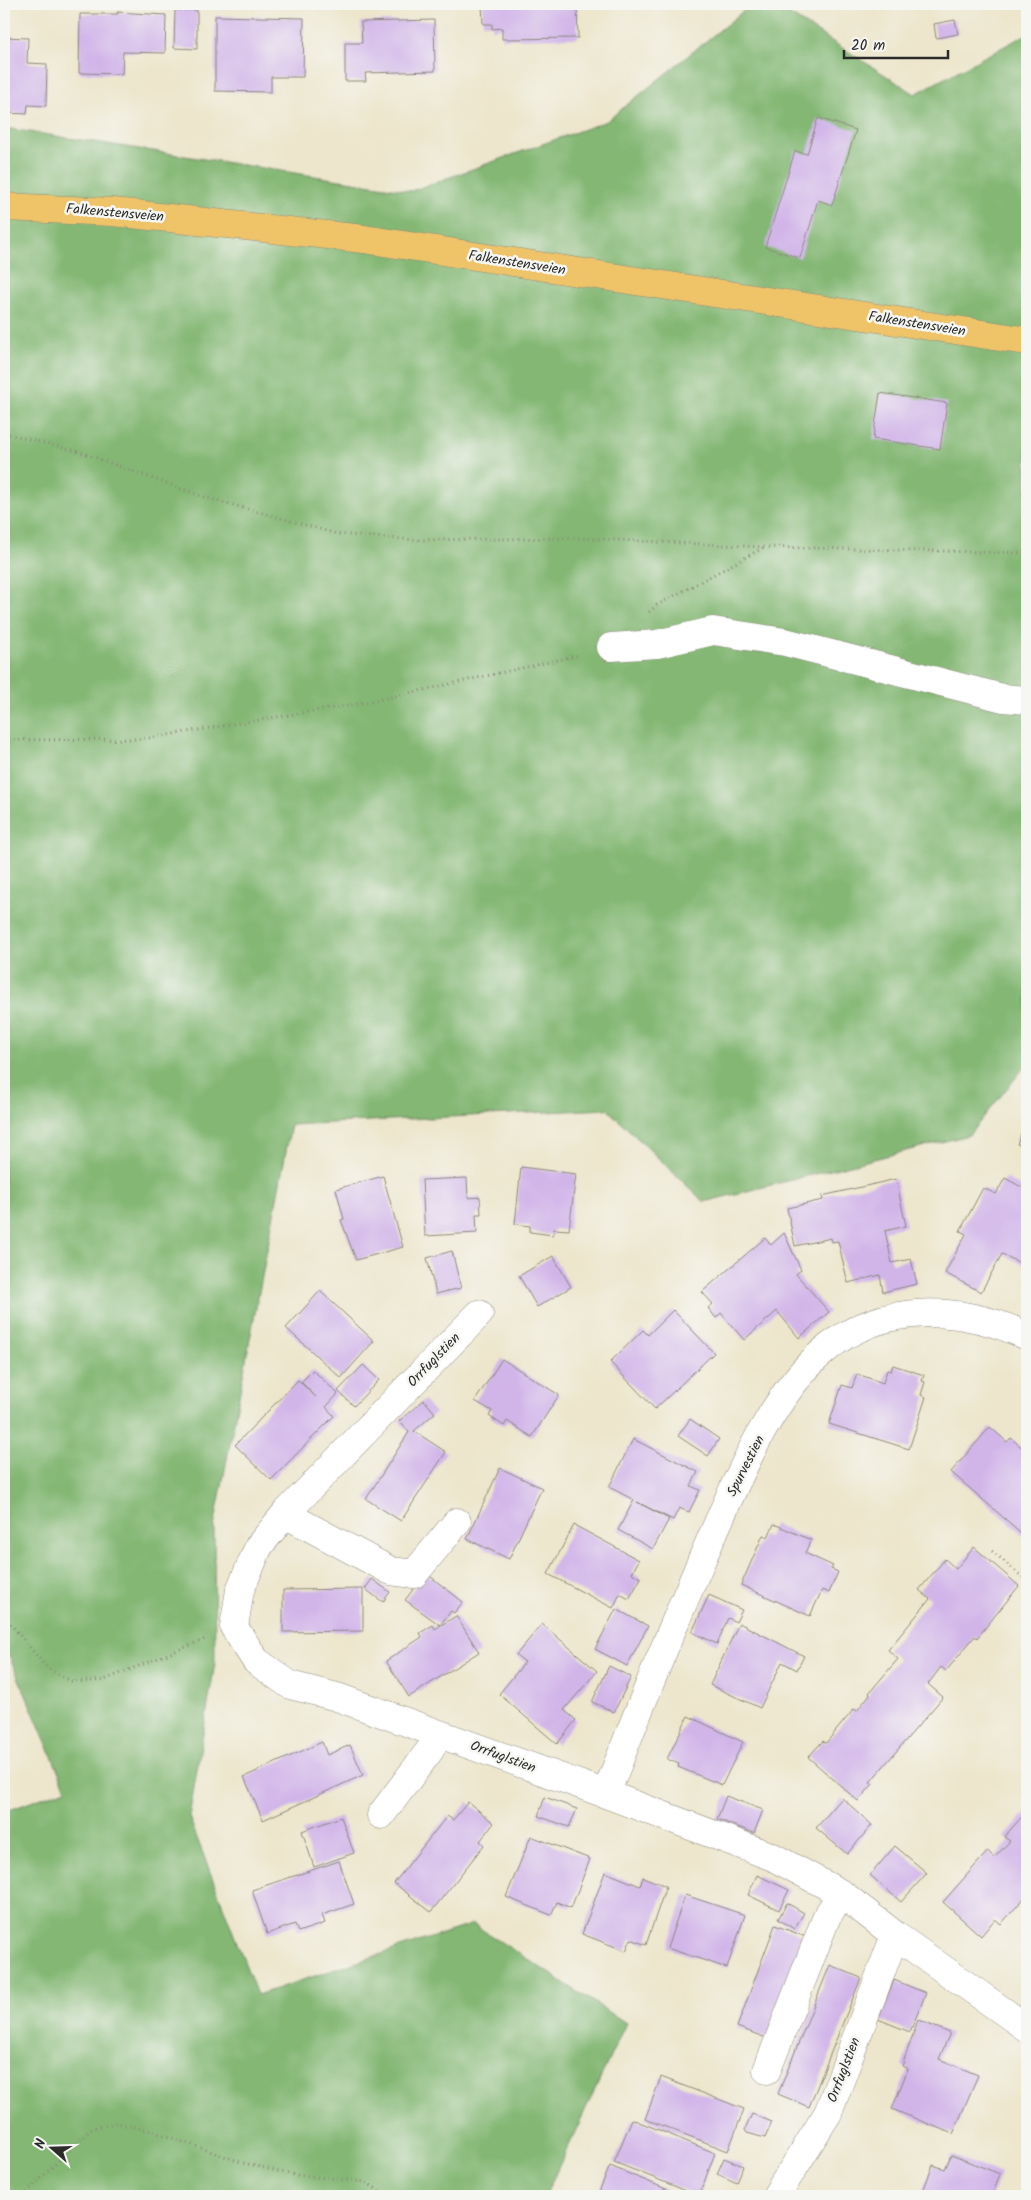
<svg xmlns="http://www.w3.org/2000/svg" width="1031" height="2200" font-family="Kalam,sans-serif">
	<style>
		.forest { fill: #83b773; stroke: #57714f }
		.building { fill: #d1b5e9 }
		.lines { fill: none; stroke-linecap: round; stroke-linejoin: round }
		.minor-casing { stroke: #8c887c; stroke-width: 29 }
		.major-casing { stroke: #8c887c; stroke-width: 29 }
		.path { stroke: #8c887c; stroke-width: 3; stroke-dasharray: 1 4; stroke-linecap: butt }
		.minor { stroke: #fff; stroke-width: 28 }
		.major { stroke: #efc469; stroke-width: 28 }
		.labels { text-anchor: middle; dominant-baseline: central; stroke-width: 5; stroke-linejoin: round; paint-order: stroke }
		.street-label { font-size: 14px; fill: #2b2b2b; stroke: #f6f6f2 }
	</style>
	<rect width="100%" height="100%" fill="#f6f6f2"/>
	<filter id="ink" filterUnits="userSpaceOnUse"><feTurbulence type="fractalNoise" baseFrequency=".02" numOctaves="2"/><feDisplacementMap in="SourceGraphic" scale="10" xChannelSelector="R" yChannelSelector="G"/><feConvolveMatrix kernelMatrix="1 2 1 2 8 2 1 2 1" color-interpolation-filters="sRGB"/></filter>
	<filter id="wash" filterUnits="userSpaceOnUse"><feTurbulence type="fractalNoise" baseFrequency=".0096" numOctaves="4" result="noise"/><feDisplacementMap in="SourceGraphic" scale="20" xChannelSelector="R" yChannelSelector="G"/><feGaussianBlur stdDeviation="1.12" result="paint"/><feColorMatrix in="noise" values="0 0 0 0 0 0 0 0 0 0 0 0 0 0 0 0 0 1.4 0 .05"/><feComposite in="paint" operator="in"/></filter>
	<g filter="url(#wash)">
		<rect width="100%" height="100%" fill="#ede6cc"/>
		<!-- forest -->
		<path class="forest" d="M752 4H773L915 94 1027 34V1064L969 1135 704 1202 607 1109 291 1125 214 1527 215 1663 189 1817 257 1995 473 1924 626 2023 545 2196H4V1812L66 1789 4 1644V128L411 191 607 121Z"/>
		<g id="blocks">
			<!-- building -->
			<path class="building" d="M482 4H577L578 38 502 39V28L492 29V24H483Z
				M175 10H197V49L174 48Z
				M117 12 166 15 165 53 123 52 122 74 79 73 80 14H118Z
				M215 16 304 18 303 77H271V92L215 91Z
				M434 20 435 71 365 73 366 81H345V43H362L361 22Z
				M955 20 958 34 936 38 934 24Z
				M4 37 28 38 27 63 47 64 46 106 28 105 27 114 4 113Z
				M818 118 856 130 832 205 818 200 800 258 765 247 795 151 807 154Z
				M880 393 947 403 940 449 873 439Z
				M1027 1118V1148L1017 1144Z
				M521 1167 576 1174 569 1230 554 1229 553 1235 530 1232V1226L515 1224Z
				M383 1176 403 1247 356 1260 341 1220 344 1219 336 1189Z
				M467 1178 468 1198 480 1197 481 1214H476L477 1233 425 1236 422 1180Z
				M1005 1178 1027 1190V1259L1024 1265 1002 1254 981 1292 945 1273 966 1234 960 1231 983 1188 996 1194Z
				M896 1179 906 1226 885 1231 892 1263 911 1259 917 1284 883 1292 880 1275 848 1283 838 1241 832 1242 831 1238 795 1246 787 1208 823 1200 822 1196Z
				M784 1233 801 1270 796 1274 829 1312 799 1338 777 1311 744 1340 721 1313 716 1318 708 1308 713 1304 702 1292 765 1238 771 1245Z
				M452 1251 461 1288 436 1294 427 1258Z
				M553 1256 571 1287 537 1307 519 1276Z
				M320 1291 374 1341 341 1378 286 1328Z
				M673 1310 714 1353 655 1409 610 1362 643 1330 648 1335Z
				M502 1359 559 1395 532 1437 507 1421 504 1426 489 1416 492 1411 475 1401Z
				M363 1365 379 1380 354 1406 338 1391Z
				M893 1365 924 1375 922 1381 925 1382 921 1395 926 1397 909 1449 829 1424 842 1385 852 1388 857 1374 883 1383 887 1370 891 1371Z
				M313 1370 338 1394 326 1407 334 1416 271 1480 235 1445 298 1380 316 1397 301 1382Z
				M424 1400 435 1413 414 1431 446 1452 401 1521 366 1499 409 1432 399 1421Z
				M690 1419 719 1439 708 1456 678 1436Z
				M990 1427 1007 1442 1011 1438 1027 1452V1538L951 1472Z
				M633 1439 698 1472 691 1486 700 1490 689 1512 679 1508 673 1520 637 1502 669 1519 653 1549 618 1530 634 1500 609 1487Z
				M500 1468 542 1488 509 1559 467 1539Z
				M774 1524 811 1540 805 1553 833 1566 831 1569 838 1572 829 1593 822 1590 810 1616 741 1585 763 1535 768 1537Z
				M574 1525 639 1560 632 1573 641 1578 629 1599 620 1594 613 1608 548 1574Z
				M974 1547 1019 1586 977 1638 975 1636 946 1671 941 1667 928 1684 943 1697 870 1782 873 1784 858 1801 808 1757 823 1741 826 1743 854 1709 857 1711 870 1694 869 1693 898 1659 888 1650 930 1599 919 1590 945 1559 956 1569Z
				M426 1573 463 1602 454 1613 451 1611 440 1625 405 1600Z
				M372 1579 390 1592 383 1602 365 1589Z
				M363 1589V1631L283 1632V1590Z
				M709 1595 742 1610 736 1622 728 1618 717 1644 692 1632Z
				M616 1609 648 1626 627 1666 595 1649Z
				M456 1616 479 1652 409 1697 386 1661 422 1637 420 1633 433 1625 435 1629Z
				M739 1623 804 1656 797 1670 782 1662 760 1708 710 1685Z
				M542 1624 597 1671 564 1710 576 1720 557 1744 499 1694 525 1662 516 1655Z
				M609 1666 631 1677 614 1712 592 1702Z
				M688 1716 743 1742 722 1785 678 1767 679 1764 667 1759Z
				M322 1742 327 1755 350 1745 363 1775 263 1820 244 1777Z
				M726 1796 763 1810 754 1833 717 1819Z
				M545 1797 577 1809 569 1827 538 1816Z
				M842 1798 872 1825 847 1854 816 1828Z
				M468 1802 494 1823 480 1841 484 1845 431 1912 394 1883 447 1816 453 1820Z
				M1027 1811V1895L1001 1924 995 1919 981 1936 943 1902 988 1851 994 1858 1010 1841 1004 1837Z
				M341 1817 354 1853 314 1867 302 1831Z
				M531 1836 590 1859 571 1908 557 1902 551 1915 506 1897Z
				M895 1846 927 1873 901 1902 870 1875Z
				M339 1861 354 1904 322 1915 325 1923 298 1932 295 1924 267 1934 252 1890Z
				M605 1872 640 1886 643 1877 666 1886 646 1945 631 1939 626 1951 582 1934Z
				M757 1875 789 1890 779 1910 748 1895Z
				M685 1895 745 1915 727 1968 667 1948Z
				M787 1903 804 1913 794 1929 778 1919Z
				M775 1925 806 1937 769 2039 737 2027Z
				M830 1965 861 1978 809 2107 778 2094Z
				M894 1980 926 1993 910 2032 878 2019Z
				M918 2020 950 2033 939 2059 978 2075 953 2134 892 2109 908 2069 902 2066Z
				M661 2077 744 2109 728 2151 645 2119Z
				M752 2114 772 2122 765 2138 747 2133 745 2130Z
				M632 2119 715 2153 699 2196 614 2162Z
				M951 2155 1000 2174 992 2196H921L933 2165 945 2169Z
				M724 2158 743 2166 737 2183 717 2174Z
				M610 2166 683 2196H597Z"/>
		</g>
	</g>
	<g filter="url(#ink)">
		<use href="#blocks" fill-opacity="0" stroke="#8c887c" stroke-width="1"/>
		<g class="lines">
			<!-- minor casing -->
			<g class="minor-casing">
				<path id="minor" d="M611 647 657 644 713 631 785 642 1003 698 1027 700
					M479 1314 285 1514 259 1546 240 1590 234 1627 256 1661 290 1685 337 1697 606 1794 773 1857 842 1894 895 1935 1027 2028
					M285 1514 391 1571 414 1574 457 1522
					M606 1794C638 1711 671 1630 706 1550 735 1485 770 1395 825 1350 883 1301 962 1306 1027 1336
					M381 1815 430 1750 439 1734
					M767 2070 827 1916 842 1894
					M776 2196 828 2113 895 1935"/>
			</g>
			<!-- major casing -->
			<g class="major-casing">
				<path id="major" d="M4 207 113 212 364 239 1027 341"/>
			</g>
			<!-- path -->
			<path class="path" d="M4 433 80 452 201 496 337 534 416 540 576 538 766 547 1027 553
				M649 612 657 605 765 547
				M4 740 143 739 369 702 580 655
				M992 1551 1027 1581
				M4 1616 47 1668 73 1682 104 1680 205 1639
				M23 2196 92 2128 116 2123 152 2131 244 2163 294 2175 366 2182 378 2190 381 2196"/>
			<!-- minor -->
			<use href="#minor" class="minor"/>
			<!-- major -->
			<use href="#major" class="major"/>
		</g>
	</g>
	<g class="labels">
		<!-- street labels -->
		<g class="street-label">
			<text transform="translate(115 213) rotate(5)">Falkenstensveien</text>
			<text transform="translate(517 263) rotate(9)">Falkenstensveien</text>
			<text transform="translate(917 324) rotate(9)">Falkenstensveien</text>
			<text transform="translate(434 1360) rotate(-46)">Orrfuglstien</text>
			<text transform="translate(746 1466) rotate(-63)">Spurvestien</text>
			<text transform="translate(503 1757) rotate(20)">Orrfuglstien</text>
			<text transform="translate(844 2070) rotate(-69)">Orrfuglstien</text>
		</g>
	</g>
	<!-- margin -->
	<rect width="1031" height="2200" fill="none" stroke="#f6f6f2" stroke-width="20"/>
	<!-- north arrow -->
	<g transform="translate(52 2148) rotate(290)" stroke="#f6f6f2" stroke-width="4" paint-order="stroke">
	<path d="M0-4L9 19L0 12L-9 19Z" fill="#2b2b2b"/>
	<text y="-8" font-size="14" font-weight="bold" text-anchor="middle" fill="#2b2b2b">N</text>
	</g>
	<!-- scale -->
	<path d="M844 50v8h104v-8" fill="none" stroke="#2b2b2b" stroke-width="2.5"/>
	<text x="851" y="50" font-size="15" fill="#2b2b2b" stroke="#f6f6f2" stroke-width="4" paint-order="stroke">20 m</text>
</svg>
